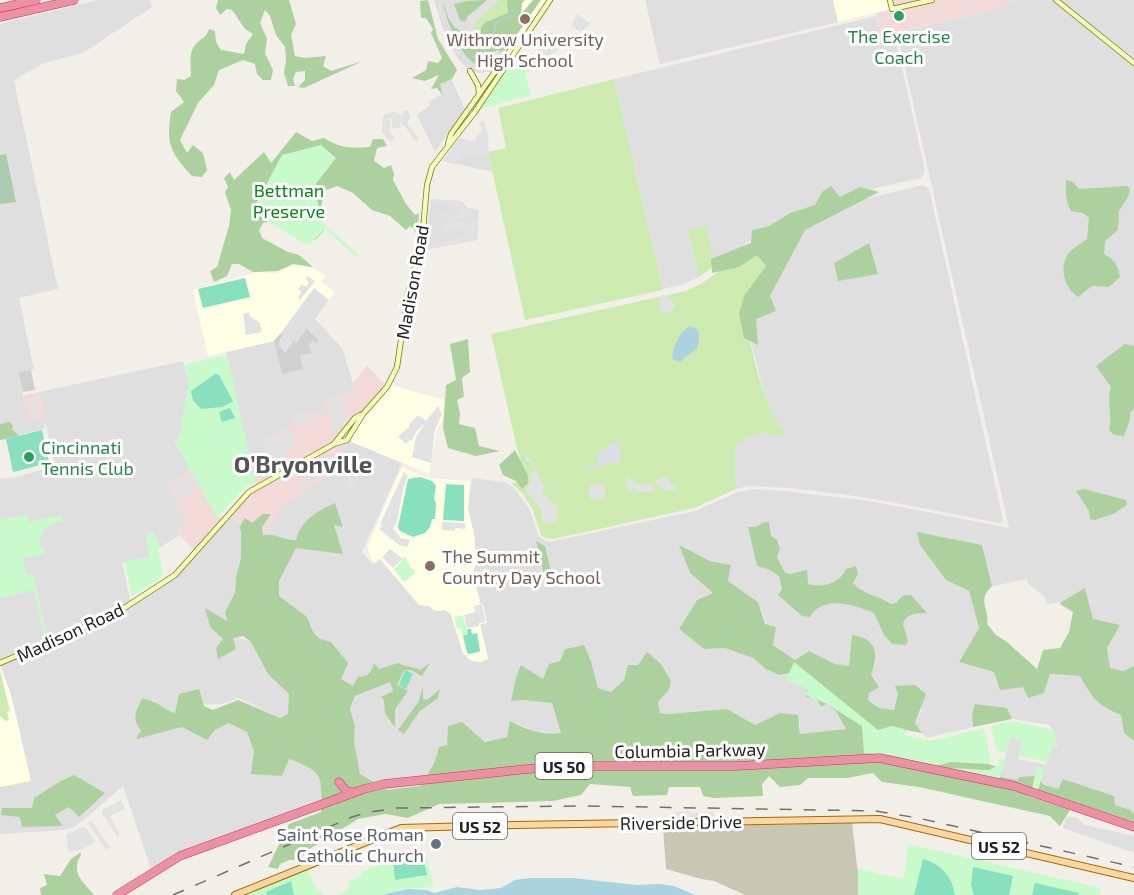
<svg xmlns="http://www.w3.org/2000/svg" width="1134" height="895" font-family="'Exo 2',sans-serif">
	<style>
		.residential { fill: #e0dfdf }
		.commercial { fill: #f2dad9 }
		.education { fill: #ffffe5 }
		.religious { fill: #d0d0d0 }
		.construction { fill: #c7c7b4 }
		.grass { fill: #cdebb0 }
		.forest { fill: #add19e }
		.cemetery { fill: #aacbaf }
		.park { fill: #c8facc }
		.pitch { fill: #88e0be }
		.parking { fill: #e2e2e2 }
		.plaza { fill: #dddde8 }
		.water { fill: #aad3df }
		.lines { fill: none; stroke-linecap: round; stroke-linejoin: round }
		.stream { stroke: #aad3df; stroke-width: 1.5 }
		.secondary-casing { stroke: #707d05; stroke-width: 6 }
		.primary-casing { stroke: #a06b00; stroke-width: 8 }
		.highway-casing { stroke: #dc2a67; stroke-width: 9 }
		.secondary { stroke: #f7fabf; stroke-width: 4.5 }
		.primary { stroke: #fcd6a4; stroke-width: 6 }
		.highway { stroke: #e892a2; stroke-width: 8 }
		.rail { stroke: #707070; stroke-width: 1.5; stroke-dasharray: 12 12; stroke-linecap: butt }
		.leisure-dot { fill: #2e9e5b; stroke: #fff; stroke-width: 2 }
		.education-dot { fill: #8d6e63; stroke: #fff; stroke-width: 2 }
		.worship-dot { fill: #6b7280; stroke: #fff; stroke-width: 2 }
		.labels { text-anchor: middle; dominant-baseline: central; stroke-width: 6; stroke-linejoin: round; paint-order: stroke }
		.shield { fill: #fff; stroke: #646464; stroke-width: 1.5 }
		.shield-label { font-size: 16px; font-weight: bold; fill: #222 }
		.leisure-label { font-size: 18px; fill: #27864d; stroke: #fff }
		.education-label { font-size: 18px; fill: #785e54; stroke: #fff }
		.park-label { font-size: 18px; fill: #0c8416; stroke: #fff }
		.street-label { font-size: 18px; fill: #222; stroke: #fff }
		.worship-label { font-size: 18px; fill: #5b616d; stroke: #fff; text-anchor: end }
		.district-label { font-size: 24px; font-weight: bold; fill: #555; stroke: #fff }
	</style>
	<rect width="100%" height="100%" fill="#f2efe9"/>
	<!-- residential -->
	<path class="residential" d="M97 0H150L152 7 83 53 44 63 14 80 58 289 19 298 34 369 20 373 23 396 44 417 39 392 183 361 189 383 179 439 174 440 190 469 168 484 186 523 177 533 179 536 160 547 153 533 147 534 150 557 122 563 131 603 175 575 229 515 233 519 266 535 275 515 284 505 329 475 347 440 402 463 362 552 373 565 380 558 419 605 428 606 436 611 443 610 450 613 463 653 468 659 479 662 488 658 480 624V604L478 602 480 601 473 575 476 559 474 534 468 509 472 478 504 482 514 488 529 508 539 537 549 542 695 511 738 492 753 489 784 491 870 501 1009 528 897 32 1003 8V4L1019 0H1134V666L1123 671 1109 669 1107 648 1093 619 1085 588 1061 602 1047 604 1044 596 1027 583 1028 579 992 586 982 545 946 580 969 591 979 628 959 662 994 672 1080 676 1089 693 1121 715 1124 733 1134 741V827L1116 821V816L1110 812 1038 791 1043 768 1032 789 1000 779 1010 737 1023 740 1018 759 1046 765 1052 746 1057 747 1054 730 1049 725 1012 719 1007 708 972 715 973 727 926 738 915 723 922 710 898 694 895 710 879 708 868 699 871 675 876 661 852 635 849 666 835 664 809 651 795 660 773 645 758 602 728 581 731 565 710 561 680 546 690 573 713 593 697 600 679 629 704 649 725 648 753 658 766 669 795 672 816 697 837 711 846 729 800 734V723L755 725 727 709 669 714 660 713 658 702 669 690 671 681 661 664 647 653 638 665H628L624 680 612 692 598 688 591 661 583 645 560 661 523 700 552 702 562 733 553 735 536 732 510 721 507 737 485 742 439 748 435 761 421 786 387 790 360 774 354 740 355 725 350 709 357 693 341 679 320 639 276 597 241 531V558L236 577 235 592 225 612 228 633 251 642 268 674 290 694 289 714 280 718 239 698 221 704 198 705 175 713 164 709 153 700 137 738 182 727 215 730 229 723 247 732 254 751 289 759 314 768 321 777V804L192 851 152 872 123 786 81 822 72 828 63 830 0 834V787L30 781 12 699 0 664V479L16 477 55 466 45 421 44 429 15 436 10 423 0 424V204L7 203 5 154 0 155V24Z
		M434 0H509L518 41 495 71 480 73 470 71 459 60 446 39Z
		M645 0H833L838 22 660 64Z
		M876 16 881 35 894 32 925 171 921 178 867 190 842 199 749 242 715 265 688 231 699 277 681 285 663 289 614 79Z
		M451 79 465 109 435 152 417 115 430 105 429 101 443 94 439 84Z
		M460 138 488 145 492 172 443 161Z
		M923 185 929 189 1003 519 1002 522 999 523 891 502 841 494 789 488 748 486 736 489 735 444 777 424 768 407 743 312 774 238 865 199Z
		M431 199 461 201 468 208 479 210 477 240 425 250Z
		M315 287 329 300 315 319 342 348 356 392 324 400 327 412 313 415 311 412 291 416 294 428 277 432 278 435 264 438 268 456 250 460 226 352 274 341 282 374 302 369 300 356 312 353 309 345 313 341 316 343 319 340 308 328 295 344 281 333Z
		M1068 817H1076L1085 825 1134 836V853L1063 828 1065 820Z"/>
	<!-- commercial -->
	<path class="commercial" d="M890 0H1019L1003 4 1004 8 881 35 876 13 892 9Z
		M367 365 387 387 347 440 329 475 284 505 275 515 266 536 233 519 229 515 256 488 250 460 268 456 264 438 277 435V432L293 428 291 416 312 411 313 415 326 412 324 400 356 392 353 383Z
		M39 392 44 418 28 421 23 396Z
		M190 469 217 518 227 516 196 552 177 533 186 523 168 484Z"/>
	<!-- education -->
	<path class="education" d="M509 0H550L524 37 518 41Z
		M833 0H890L892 9 838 22Z
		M294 265 314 268 326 276 321 282 335 292 329 300 314 288 274 341 208 356 193 290 256 272 276 273Z
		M388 384 448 401 446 415 437 429 429 474 347 440 355 425Z
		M402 467 427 478 470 481 468 509 474 534 476 559 473 575 480 602 478 603 483 604 487 623 480 624 488 659 481 662 472 661 463 653 451 614 445 610 436 611 428 606 419 605 380 559 374 563 369 554 368 545Z
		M0 664 12 699 31 781 0 787Z"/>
	<!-- religious -->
	<path class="religious" d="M307 328 319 340 316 343 313 341 309 345 312 353 300 356 303 369 282 374 274 341 281 333 296 343Z
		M31 370 35 390 23 392 19 372Z"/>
	<!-- construction -->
	<path class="construction" d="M852 823 858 874V895H745L714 881 701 879 666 869 663 827Z"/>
	<!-- grass -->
	<path class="grass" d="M499 0H507L508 13 486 22 480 33 474 29 476 27 472 25Z
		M614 79 663 290 525 320 488 152 506 148 498 108Z
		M706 226 715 265 699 277 688 231Z
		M774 238 780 276 743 312C752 346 762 411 787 433L771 436 764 431 735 444 736 489 694 508 554 539 545 538 541 535 532 508 524 495 511 483H525L491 334 686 291 703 283 736 259Z
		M0 670 10 711 7 712 9 720 6 721 0 716Z"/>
	<!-- forest -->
	<path class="forest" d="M218 0H289L296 24 291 35 295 56 305 58 326 56 323 66 331 71 363 61 304 88 298 87 305 80V71L296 72 293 79 295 86H288L284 73 286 60 285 47 276 35 270 16 265 10 260 23 267 39 265 53 273 70 271 80H263L257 74 255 64 243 60 219 70 214 85 198 103 180 140 187 153 193 145 203 153 207 170 202 177 192 176C170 152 166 144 171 112L184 102 176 91 177 79 184 80 191 76C191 65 188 51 197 43 203 37 206 38 209 29L215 31 216 42 221 50 244 54 246 44 253 34 245 29 232 10 227 9 220 15 216 8Z
		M428 0 438 39 457 70 452 79 440 84 443 96 437 88 431 89 439 75 425 81 412 78 426 70 428 61 438 63 442 58 431 33 433 29 426 18H421L420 1Z
		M442 0 448 17 454 27 475 40 481 31V27L486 22 508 13 507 0H525L522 3 521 14 533 0H541L518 33 502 52 497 50 492 53 494 64 489 68C462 69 447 21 442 0Z
		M487 0 467 17 466 21 464 22 460 20 454 4 467 1Z
		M296 132 312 141 324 138C342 149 350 148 370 147L373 139H383L387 146 377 148 374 161 384 168 391 165 394 174 393 180 406 204 415 215 419 213 417 233 410 226 406 230 390 216 372 210 353 193 337 186 324 191 321 208 318 209 319 225 324 231 316 239 308 243 270 221 263 223 259 230 262 238 288 252 299 255 313 267 293 264 278 271 253 272 239 264H232L227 276 214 282 210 271 217 267 229 226 231 210 225 192 228 187 224 178 230 172 234 180 264 152 271 163Z
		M1066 180 1073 182 1079 189 1128 186 1130 190 1128 197 1119 211 1118 230 1105 241 1104 254C1114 259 1118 265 1120 277L1109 287 1092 286 1078 297C1064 288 1059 268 1068 254 1073 248 1080 244 1087 239L1089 218 1083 213 1071 211C1065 200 1066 192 1066 180Z
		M831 186 840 197 860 187 879 192 805 230 770 296 776 311 756 319 758 345 744 338 739 314 744 296 766 266 757 255 739 267 712 273 711 259 751 243 752 230 769 226 790 213 815 205 822 192Z
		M869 243 878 274 838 281 834 263Z
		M468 339 470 372 462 378 464 397 457 400 460 413 459 424 475 428 479 446 500 451 476 456 448 448 443 428 446 385 456 380 450 344Z
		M1125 344 1134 346V409L1130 413V420L1124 436 1114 435 1109 430C1113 414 1106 403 1111 387L1096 366Z
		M10 422 13 426 12 429 19 436 0 440V424Z
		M515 450 528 476V483L522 489 516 481 503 475 499 465Z
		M1084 489 1126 500 1127 505 1113 514 1095 520 1090 519 1089 511 1076 491Z
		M335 503 343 527 334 525 343 554 296 548 279 581V596L307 617 313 632 320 639 331 642 348 663 341 679 353 686 358 677C369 676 371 673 374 663L379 669 398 663C406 667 412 666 420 670L430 663 422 676 411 670H404L397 685 408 691 395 709V727L385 714 384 700 381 697 393 691 390 682 355 696 350 709 355 726 354 740 360 774 387 790 421 786 435 761 439 747 447 745 448 726 462 722 485 742 507 737 510 721C525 729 543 736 561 733L552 703 523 700 511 701 516 677 521 665 543 679 549 664 560 661 565 649 584 645 591 661 598 688 611 692 624 680 628 665H638L647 652 661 664 671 681 669 690 658 702 660 713 669 714 727 709 755 725 780 713 798 715 800 734 846 729 836 711 827 704 821 706 816 697H806L809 678 795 672 779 675 766 669 753 658 725 648 704 649 679 629 697 600 713 593 690 573 679 545 710 561 731 565 728 581 758 602 765 624 776 627 773 645 795 660 809 651 835 664 849 666 852 635C877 638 879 654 871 675L879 687 869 693 868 700 879 708 894 710 898 694 895 686 915 685 926 694 915 723 922 733 906 730 902 734 908 745 974 758 991 765 1002 767 1001 777 1018 780 1019 777 1035 776 1044 785 1058 789 1063 779 1114 796 1115 805 1130 810 1134 814V822L1004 779 1028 796 1070 810 1060 826 1050 816 919 787 882 782 873 773 847 778H808L800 785 780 787 769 776 762 784 763 796 714 798 703 796 700 787H669L667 795 633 796 630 787 590 784 581 795 553 801 439 804 408 818 385 814 358 819 306 851 301 860H289L280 864 278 869 268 867 289 824 321 812C321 775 326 773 289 759L282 776 251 774 254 751 247 732 229 723 215 730 207 740 182 727 136 739 141 730C131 719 136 711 142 699 158 700 160 708 175 713L179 694 199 689 204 706 213 710 238 700 280 718 288 714 289 694 268 674 251 642 243 636 233 638 236 649 218 659 216 648 223 639 210 627 205 608 227 621 225 612 235 592 236 577 241 558V530L239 528 245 518 252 523 263 514H271L262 527 263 535C275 533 284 540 296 540 301 520 317 511 335 503Z
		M764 522H769L771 536 777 540 780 549 777 557 785 573 790 574 807 570 808 584C823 588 839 584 846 569L856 566 858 574 853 583C863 595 878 595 891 604L896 603 902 596 911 595 927 613C916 613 907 613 903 624L908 641 906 645 892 644 884 635 874 613C855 605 823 594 810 617L802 616 778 595 782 589 779 576 768 569 757 566 748 527H756Z
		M917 532 982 545 992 586C976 602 990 607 987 624L996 635 1007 642 1037 669 1043 650 1060 648 1069 632 1073 612 1060 604 1061 602 1085 588 1093 619 1120 625 1107 648 1110 668 1123 671 1134 666V741L1124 733 1121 715C1098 706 1091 697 1080 676L1050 674 1044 693 1028 698 1023 687 1000 690 994 672 959 662 979 628 969 591 946 580 920 545Z
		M536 541 545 546 554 585 547 587Z
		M423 686V699L427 700 440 689 438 698 420 711 404 734 398 730 419 701Z
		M975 704 1007 708 1012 719 973 727 972 715Z
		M74 775 105 793 79 817 69 807 55 815 63 826 22 827 20 817 1 815 2 808H32L34 798 59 782Z
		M81 852C81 858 77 860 77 866 75 877 88 887 94 895H41L40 888 47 885 44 874 60 876 71 859Z"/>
	<!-- cemetery -->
	<path class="cemetery" d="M6 154 16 202 0 204V155Z"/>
	<!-- park -->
	<path class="park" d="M512 57 531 70 525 74 531 95 484 108 474 113Z
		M321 145 336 158 314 186 322 222 359 255 357 258 325 229 310 244 306 245 252 211 282 155Z
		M227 355 255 482 244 488 217 518 174 440 179 439 189 383 185 364Z
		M27 515 29 522 61 515 63 522H55L43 530 39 542 46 553 23 558 26 574 33 573 47 638H45L34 590 0 598V520Z
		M153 532 160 547 158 548 163 576 132 596 125 562 150 557 146 534Z
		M402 557 406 558 411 569H414V574L404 582 394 569 403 560Z
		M463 615 468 635 463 636 461 628 457 629 454 617Z
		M794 662 878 730 892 726 905 729 904 735 931 741 984 728 991 761 987 764 951 762 936 766 890 755 864 753 862 726 827 704 806 695 808 689 786 680Z
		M1012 721 1054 730 1058 747 1052 746 1048 762 1019 756 1022 740 1010 737 1006 753 997 751 991 726Z
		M999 758 1005 760 1000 779 949 768 989 770 996 766Z
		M1037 766 1044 768 1038 791 1032 789Z
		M908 844 1101 888 1100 895H858V869L904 879Z
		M425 852 434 887 397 890 398 895H336L349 889 348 882 362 876 361 872 396 858Z
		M308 869 317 892 321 890 323 895H246Z"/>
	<!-- pitch -->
	<path class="pitch" d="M245 278 250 297 203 308 198 289Z
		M215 374 219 375 233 401 222 407 201 409 193 400 191 391Z
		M230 408 235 418 222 422 219 412Z
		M42 430 49 463 13 472 6 439Z
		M420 477 432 481 436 486 434 499 436 503 435 519H432L430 527 425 533 413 537 400 531 398 527 408 479Z
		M446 484 464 485V521L443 520Z
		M467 629H471L472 634 477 633 480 650 479 652 469 654 467 653 463 636 468 634Z
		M405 670 413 674 406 689 399 685Z
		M423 856 427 875 395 880 393 861Z
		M923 859C941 864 952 876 955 895H914Z
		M973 867 1013 876 1009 895H974L971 885Z
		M291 881 294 895H267L266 892Z
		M1035 883 1079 893 1078 895H1032Z"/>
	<!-- parking -->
	<path class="parking" d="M489 0 491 3 494 0H499L472 25 470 24 467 19Z
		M577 14 591 24 581 32 571 26Z
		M552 44 559 49 545 59 537 53 541 47 546 51Z
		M407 110 411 117 407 123 419 139 416 142 404 125 401 126 400 118V127L392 129V117L387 120H390V129L388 130 395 138 390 142 382 132 383 115 396 111 397 114 403 115V111Z
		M483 120 489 139 487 145 489 157 464 153 456 162 446 161 461 139 475 141 478 133 480 134 482 129H484L478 125Z
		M432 199 460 202 467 209 471 210V215L466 219 439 217 436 214 460 215 461 206 434 203Z
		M447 219 467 222 474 220 477 227 476 239 426 249V246L430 245 429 241H434L436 243 467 236 465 228 443 231 441 223Z
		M308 276 315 281 300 300 298 298 301 292 298 289 302 284 306 287 309 282 306 279Z
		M664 295 674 303 675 307 671 312H661L659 301 660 296Z
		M249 312 250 316 260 323 262 332 246 335 243 314Z
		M284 335 293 342 285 353 279 346 280 339Z
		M36 396 40 416 32 418 28 398Z
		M338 397H341L347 421 336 433H334L328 410 336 408H331L327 399Z
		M438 406 442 414 435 430 431 463 412 457 416 437 425 423 416 432 412 441 410 440 406 444 398 437 410 426 409 424 418 415 426 421Z
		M310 412 312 422 296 425 294 416Z
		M292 432 295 448 283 451 286 464 281 467 277 459 274 460 273 456H270L266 438Z
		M529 456 545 488 542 489 543 492 553 504H556L558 517 555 518 556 521 546 524 542 522 541 510 525 489 531 483 530 473 535 471 530 461 526 462 525 457Z
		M357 459 365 463 353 491 345 488Z
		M324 462 328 469 322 475 302 487 299 481 315 474 313 469 322 465Z
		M193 472 202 489 199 492 193 482 189 484 193 491 190 495 178 500 171 484Z
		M404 472 408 476 404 485 397 521 393 529 401 538 410 540 407 547 399 545 379 529 382 526 380 524Z
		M626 477 640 485 651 483 655 491 636 493 635 487 629 491 625 481Z
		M662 477 664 479 666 477 676 489 667 491 657 485 655 482Z
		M601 483 602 485H604L606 495H604L605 497 591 501 588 489H590V485Z
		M442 522 465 523V529L455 528V531L442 530Z
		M390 549 403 559 393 568 382 557Z
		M482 604 486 622 479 623V626L467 628 464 615 475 612 474 606Z
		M121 800 125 809 110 816 120 835 118 837 102 814V810Z
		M689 811 690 813 714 812V818L674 819V812Z
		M92 821 110 848 106 850 88 823Z
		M83 827 86 828 95 842 83 849 69 852 66 834Z"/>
	<!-- plaza -->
	<path class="plaza" d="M616 442 617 443 621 462 602 464V468L590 470 589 466 599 465 597 457 601 450 610 446V443Z"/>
	<!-- water -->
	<path class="water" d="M690 326 698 330C702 353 694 348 680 362L672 359C673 346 679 333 690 326Z
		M530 878H573L637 885 659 884 674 886 695 895H382L408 889 427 890 434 893 457 887 480 890 501 888 515 880Z"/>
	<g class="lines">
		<!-- stream -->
		<path class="stream" d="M473 57C484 54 487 47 489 36L493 34 496 23 511 15"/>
		<!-- secondary casing -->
		<g class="secondary-casing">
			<path id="secondary" d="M890 0 892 9 932 0
				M1056 0 1134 63
				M470 71 478 85 479 93
				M448 144 451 134 511 49 522 38
				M334 444 355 418 360 415
				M0 663 115 614 175 575 249 492 334 444 347 440 363 414 387 387 397 367 408 293 422 241 427 185 432 167 474 113 550 0"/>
		</g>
		<!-- primary casing -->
		<g class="primary-casing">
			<path id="primary" d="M235 895 401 828 514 825 880 819 1134 878"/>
		</g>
		<!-- highway casing -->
		<g class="highway-casing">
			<path id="highway" d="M0 8 36 0
				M0 17 74 0
				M339 782 347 792H353
				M117 895 180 856 364 789 384 784 557 766H737L879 758 1014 786 1134 827"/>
		</g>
		<!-- secondary -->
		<use href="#secondary" class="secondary"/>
		<!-- primary -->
		<use href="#primary" class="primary"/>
		<!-- highway -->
		<use href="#highway" class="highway"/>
		<!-- rail -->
		<path class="rail" d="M173 895 352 817 365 813 396 808 587 806 876 811 918 818 1134 867"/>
	</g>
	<!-- markers -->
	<g class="leisure-dot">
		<circle cx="899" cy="16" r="6"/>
		<circle cx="29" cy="457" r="6"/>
	</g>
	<g class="education-dot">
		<circle cx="525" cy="19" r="6"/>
		<circle cx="430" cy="566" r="6"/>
	</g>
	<circle class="worship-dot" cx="436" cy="844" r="6"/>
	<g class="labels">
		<!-- shield labels -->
		<g class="shield">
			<rect x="535.5" y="753" width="57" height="26" rx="4.5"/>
			<rect x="453" y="813" width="54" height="26" rx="4.5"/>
			<rect x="972" y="833" width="54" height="26" rx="4.5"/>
		</g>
		<g class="shield-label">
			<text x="564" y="766">US 50</text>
			<text x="480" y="826">US 52</text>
			<text x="999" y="846">US 52</text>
		</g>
		<!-- leisure labels -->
		<g class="leisure-label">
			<text x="899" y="36">The Exercise<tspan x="899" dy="21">Coach</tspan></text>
			<text x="41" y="447" text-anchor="start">Cincinnati<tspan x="41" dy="21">Tennis Club</tspan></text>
		</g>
		<!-- education labels -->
		<g class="education-label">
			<text x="525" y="39">Withrow University<tspan x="525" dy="21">High School</tspan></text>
			<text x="442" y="556" text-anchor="start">The Summit<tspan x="442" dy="21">Country Day School</tspan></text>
		</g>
		<!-- park labels -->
		<g class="park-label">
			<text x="289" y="190">Bettman<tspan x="289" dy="21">Preserve</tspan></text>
		</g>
		<!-- street labels -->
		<g class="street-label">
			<text transform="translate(412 282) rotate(-80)">Madison Road</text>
			<text transform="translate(70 632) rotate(-25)">Madison Road</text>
			<text transform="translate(690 750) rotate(-1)">Columbia Parkway</text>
			<text transform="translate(681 822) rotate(-1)">Riverside Drive</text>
		</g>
		<!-- worship labels -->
		<g class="worship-label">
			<text x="424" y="834">Saint Rose Roman<tspan x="424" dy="21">Catholic Church</tspan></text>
		</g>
		<!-- district labels -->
		<g class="district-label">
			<text x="303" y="463">O’Bryonville</text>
		</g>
	</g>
</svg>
